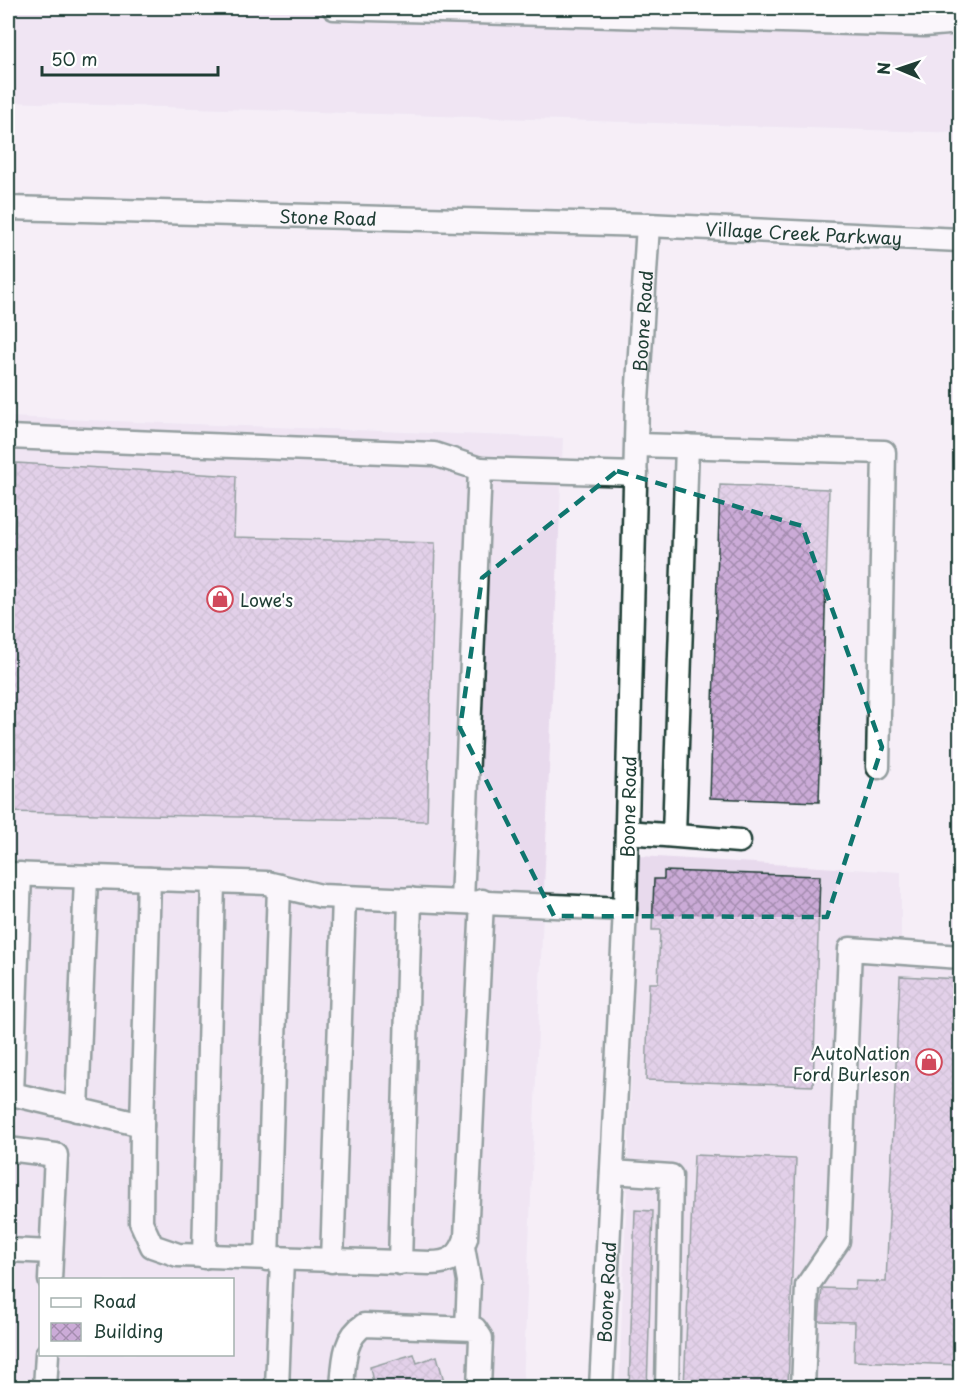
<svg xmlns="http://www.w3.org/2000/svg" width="968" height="1395" font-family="'Playpen Sans',sans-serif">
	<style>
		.built { fill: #e8daed; fill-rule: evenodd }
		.building { fill: url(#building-cross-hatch); stroke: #1f3d34; stroke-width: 1.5 }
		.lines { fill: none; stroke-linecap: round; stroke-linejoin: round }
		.minor-casing { stroke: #1f3d34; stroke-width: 27 }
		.minor { stroke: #fff; stroke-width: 22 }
		.marked { fill: none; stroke: #0f766e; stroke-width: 4.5; stroke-dasharray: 12 8; stroke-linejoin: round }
		.labels { text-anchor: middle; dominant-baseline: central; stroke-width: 4.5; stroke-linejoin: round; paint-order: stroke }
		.street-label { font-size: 18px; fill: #1f3d34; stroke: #fff }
		.poi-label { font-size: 18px; fill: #1f3d34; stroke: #fff; text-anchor: start }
	</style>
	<defs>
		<pattern id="building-cross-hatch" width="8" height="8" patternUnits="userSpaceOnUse" patternTransform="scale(1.5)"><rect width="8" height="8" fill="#cbabd7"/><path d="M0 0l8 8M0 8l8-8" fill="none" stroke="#a48caf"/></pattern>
	</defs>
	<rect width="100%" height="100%" fill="#f5eef7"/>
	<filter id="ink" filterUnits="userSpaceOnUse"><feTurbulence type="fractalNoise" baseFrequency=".0167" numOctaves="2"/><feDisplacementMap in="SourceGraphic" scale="12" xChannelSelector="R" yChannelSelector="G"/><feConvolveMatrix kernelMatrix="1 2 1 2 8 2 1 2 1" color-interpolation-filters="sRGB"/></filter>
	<g filter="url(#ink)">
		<!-- built -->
		<path class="built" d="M8 8H960V133L8 102Z
			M8 417 563 438 523 1387 8 1388ZM40 1280H232V1354H40Z
			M640 856 901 872V940L960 943V1387L619 1388Z"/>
		<!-- building -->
		<path class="building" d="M16 463 236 476 234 537 435 543 427 821 8 812 10 656H8V532H14Z
			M720 485 829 489 819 802 710 798Z
			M664 871 820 876 813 1086 646 1080 649 983H658L660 930H652L654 879H664Z
			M900 976 960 979V1365L854 1361 855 1322 819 1321 822 1288 855 1289 856 1281 886 1282Z
			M694 1155 796 1159 788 1388H684Z
			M635 1210 653 1211 647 1388H629Z
			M414 1354 417 1363 437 1356 446 1388H374L370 1367Z"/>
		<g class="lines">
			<!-- minor casing -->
			<g class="minor-casing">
				<g id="minor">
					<path d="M334 8 924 25 960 22"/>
					<path id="s1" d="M8 208 648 225 960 240"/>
					<path d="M8 437 434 454 480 469"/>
					<path d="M637 445 884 452 878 767"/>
					<path d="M627 832 739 841"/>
					<path d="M674 835 687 446"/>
					<path d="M8 874 267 883 321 896 625 909"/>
					<path d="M462 901 480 469 636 474"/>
					<path d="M8 1093 142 1125 141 1222 152 1246 178 1255 430 1263C450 1263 460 1257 466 1238L482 901"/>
					<path d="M12 1094 20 874"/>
					<path d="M77 1110 86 877"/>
					<path d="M142 1125 149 879"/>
					<path d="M8 1149 56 1155 50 1280"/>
					<path d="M612 1172 671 1176 667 1388"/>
					<path d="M463 1247 469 1281 467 1328"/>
					<path d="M8 1250 51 1252"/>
					<path d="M204 1257 213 881"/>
					<path d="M267 1259 279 886"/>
					<path d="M332 1261 344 897"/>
					<path d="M400 1263 410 899"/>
					<path d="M45 1388 47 1354"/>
					<path d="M277 1388 282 1259"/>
					<path d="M342 1388C344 1364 343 1338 364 1325L475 1329 481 1338 479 1388"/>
					<path id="s2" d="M601 1388 625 909 637 401 648 225"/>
					<path d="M803 1388 807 1286 838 1241 850 949 960 957"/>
				</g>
			</g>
			<!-- minor -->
			<use href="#minor" class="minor"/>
		</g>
	</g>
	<!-- marked area -->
	<path d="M0 0H968V1395H0ZM617 471 802 526 882 747 827 917 554 916 460 728 482 578Z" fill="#f5eef7" fill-opacity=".55" fill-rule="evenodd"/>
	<path class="marked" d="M617 471 802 526 882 747 827 917 554 916 460 728 482 578Z"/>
	<!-- icons -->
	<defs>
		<g id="shop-ring" transform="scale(1.35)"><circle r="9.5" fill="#fff" stroke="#d1495b" stroke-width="1.5"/><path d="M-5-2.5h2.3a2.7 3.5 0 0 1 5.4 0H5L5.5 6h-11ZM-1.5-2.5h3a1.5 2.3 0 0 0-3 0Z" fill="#d1495b"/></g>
	</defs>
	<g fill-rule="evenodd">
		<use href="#shop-ring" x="220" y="599"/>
		<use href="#shop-ring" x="929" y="1062"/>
	</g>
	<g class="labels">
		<!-- street labels -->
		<g class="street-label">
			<text stroke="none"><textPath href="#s1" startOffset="320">Stone Road</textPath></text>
			<text stroke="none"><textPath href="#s1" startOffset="796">Village Creek Parkway</textPath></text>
			<text stroke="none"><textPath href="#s2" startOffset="1068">Boone Road</textPath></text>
			<text stroke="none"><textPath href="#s2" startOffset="582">Boone Road</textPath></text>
			<text stroke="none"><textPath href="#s2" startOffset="96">Boone Road</textPath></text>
		</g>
		<!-- poi labels -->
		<g class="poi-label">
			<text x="240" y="599">Lowe's</text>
			<text x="910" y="1052" text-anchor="end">AutoNation<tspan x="910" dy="21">Ford Burleson</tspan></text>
		</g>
	</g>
	<!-- margin -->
	<rect width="968" height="1395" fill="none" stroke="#fff" stroke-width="30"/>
	<rect x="15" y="15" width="938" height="1365" fill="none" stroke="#1f3d34" stroke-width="2" filter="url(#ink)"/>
	<!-- legend -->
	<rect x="39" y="1278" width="195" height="78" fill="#ffffff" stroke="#a5b1ae" stroke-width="1.5"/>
	<rect x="51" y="1298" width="30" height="9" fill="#ffffff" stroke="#a5b1ae" stroke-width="1.5"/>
	<text x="93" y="1308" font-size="18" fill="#1f3d34">Road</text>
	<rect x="51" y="1323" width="30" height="18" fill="url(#building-cross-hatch)" stroke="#a5b1ae" stroke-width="1.5"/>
	<text x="93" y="1338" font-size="18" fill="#1f3d34">Building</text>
	<!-- north arrow -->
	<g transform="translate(899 69) rotate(272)" stroke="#ffffff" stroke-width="4.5" paint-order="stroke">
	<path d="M0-4.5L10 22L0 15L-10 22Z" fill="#1f3d34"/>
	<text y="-9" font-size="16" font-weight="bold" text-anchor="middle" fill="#1f3d34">N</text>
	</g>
	<!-- scale -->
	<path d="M42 66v9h176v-9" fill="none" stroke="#1f3d34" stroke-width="3"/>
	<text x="51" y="66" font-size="18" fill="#1f3d34" stroke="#ffffff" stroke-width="4.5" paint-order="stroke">50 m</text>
</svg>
